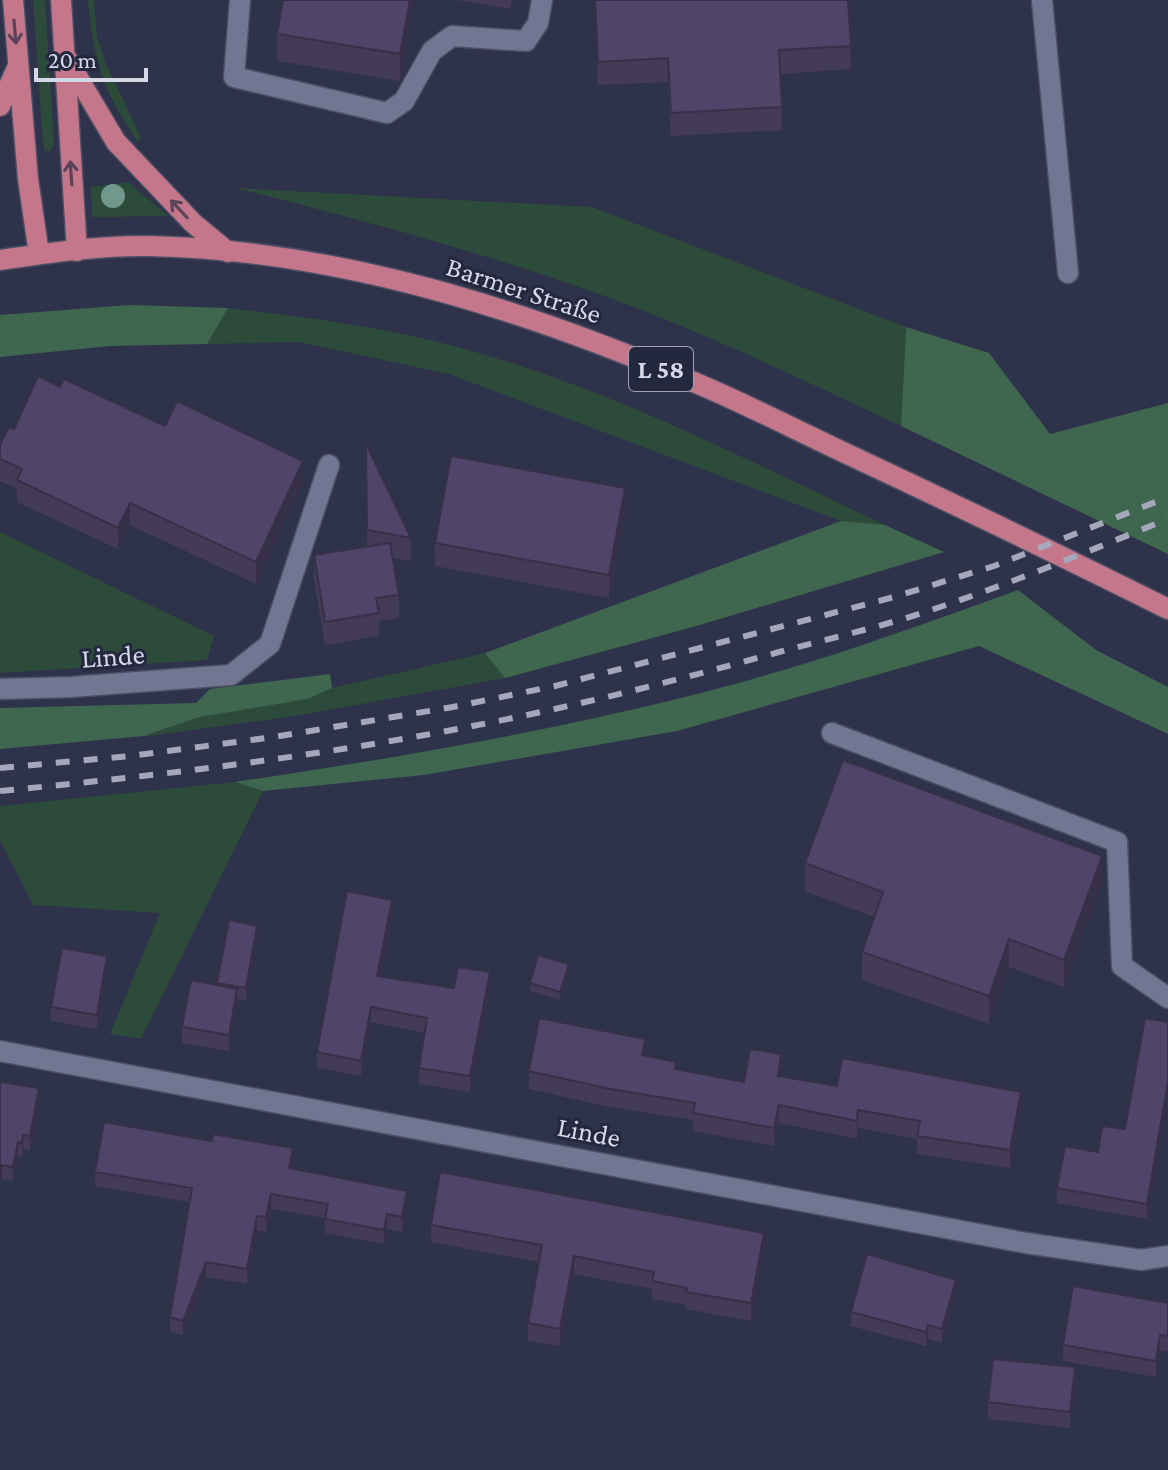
<svg xmlns="http://www.w3.org/2000/svg" width="1168" height="1470" font-family="'Crimson Pro',serif">
	<style>
		.green { fill: #2d4b3a }
		.forest { fill: #3f6750 }
		.lines { fill: none; stroke-linecap: round; stroke-linejoin: round }
		.minor-casing { stroke: #4c4f63; stroke-width: 23 }
		.major-casing { stroke: #4c4f63; stroke-width: 23 }
		.minor { stroke: #717792; stroke-width: 20 }
		.major { stroke: #c4768b; stroke-width: 20 }
		.rail { stroke: #a4a8ba; stroke-width: 6; stroke-dasharray: 14 14; stroke-linecap: butt }
		.tree { fill: #71988d }
		.wall { fill: #443b59 }
		.shaded-wall { fill: #373049 }
		.building { fill: #4f4568; stroke: #373049; stroke-width: 2 }
		.oneway { stroke: #5c435a }
		.labels { text-anchor: middle; dominant-baseline: central; stroke-width: 6; stroke-linejoin: round; paint-order: stroke }
		.shield { fill: #24283f; stroke: #9fa3b5; stroke-width: 2 }
		.shield-label { font-size: 26px; font-weight: bold; fill: #d4d8e7 }
		.street-label { font-size: 28px; fill: #d4d8e7; stroke: #24283f }
	</style>
	<rect width="100%" height="100%" fill="#2e324a"/>
	<!-- green -->
	<path class="green" d="M33 0H45L54 144 51 151H45L43 143Z
		M88 0H94L97 37 105 62 139 133 141 138 138 142C102 89 94 63 88 0Z
		M128 182 168 216 92 217 91 187Z
		M235 188 592 207 906 327 901 426C795 376 689 325 579 287 466 248 351 217 235 188Z
		M228 308C306 317 385 327 461 348 609 388 747 460 885 525L841 521 449 374 299 342 207 344Z
		M0 532 214 636 207 660 0 673Z
		M485 653 505 678 295 716 142 737 200 717 308 699 332 688Z
		M235 782 263 791 141 1039 110 1034 160 913 33 905 0 840V806Z"/>
	<!-- forest -->
	<path class="forest" d="M129 305 228 308 207 344 110 346 0 357V315Z
		M906 327 989 353 1050 434 1168 403V554L901 426Z
		M841 521 885 525 944 552 693 627 505 678 485 653Z
		M1018 590 1096 650 1168 687V734L979 646 677 731 424 775 263 791 235 782C383 760 531 735 677 699 793 671 906 631 1018 590Z
		M330 674 332 688 308 699 200 717 144 736 0 749V708L196 703 210 689Z"/>
	<g class="lines">
		<!-- minor casing -->
		<g class="minor-casing">
			<path id="minor" d="M240 0 234 77 387 113 404 101 432 51 452 36 526 41 538 23 542 0
				M1042 0 1068 273
				M0 689 71 687 231 675 270 644 329 465
				M832 733 1117 842 1122 966 1168 998
				M0 1051 1026 1243 1141 1260 1168 1256"/>
		</g>
		<!-- major casing -->
		<g class="major-casing">
			<path id="major" d="M13 0 28 179 39 254
				M61 0 77 251
				M64 54 116 142 193 223 228 252
				M0 106 17 68
				M0 260C49 253 100 245 149 246 338 250 523 309 696 383 746 404 794 429 843 452 952 503 1060 555 1168 609"/>
		</g>
		<!-- minor -->
		<use href="#minor" class="minor"/>
		<!-- major -->
		<use href="#major" class="major"/>
		<!-- rail -->
		<path class="rail" d="M0 768 130 756 274 737 453 707 555 686 894 597 994 566 1168 497
			M0 791C177 774 353 752 527 715 612 697 696 675 779 652 831 638 885 626 937 608 1015 582 1091 550 1168 519"/>
	</g>
	<!-- trees -->
	<circle class="tree" cx="113" cy="196" r="12"/>
	<!-- wall -->
	<path class="wall" d="M414 0 400 81 277 61V34Z
		M457 0H512L510 9Z
		M594 0H848L851 69 781 74 782 130 671 136 668 82 598 85Z
		M60 387 165 426 303 482 256 584 130 525 118 549 17 502V489L0 481V445L14 429Z
		M366 444 411 538V561L393 558 399 595V618L379 621V636L325 645 314 578V555L367 547Z
		M625 512 609 598 435 566V543Z
		M805 863 1102 883 1064 987 1009 967 989 1024 862 980V952L874 917 805 891Z
		M392 915 380 977 454 988H490L470 1092 419 1084V1068L425 1033 371 1022 361 1076 317 1068V1052Z
		M229 920 257 938 246 1000 237 999 229 1051 182 1043V1027L217 985Z
		M107 970 97 1029 51 1021V1007Z
		M569 972 560 1000 530 991V983Z
		M1168 1022 1147 1219 1057 1203V1188L1125 1129Z
		M645 1056 676 1069 744 1082 781 1072 780 1076 837 1086 1021 1110 1010 1168 917 1154V1139L858 1128 857 1139 779 1123 774 1146 693 1131V1120L610 1107 529 1089V1071Z
		M0 1082 39 1102 30 1151 23 1149 22 1157 18 1156 13 1181 2 1179Z
		M293 1163 292 1169 407 1206 402 1232 387 1229 384 1244 325 1233V1218L271 1209 266 1232 257 1231 247 1284 206 1277 183 1335 170 1332V1317L189 1202 95 1186V1172Z
		M431 1225 764 1251 751 1321 686 1309V1305L652 1299V1289L574 1274 560 1346 528 1341V1323L539 1262 431 1242Z
		M956 1294 942 1343 928 1339 926 1346 851 1326V1312Z
		M1168 1303V1352L1160 1351 1156 1377 1063 1361V1345Z
		M1075 1383 1070 1428 988 1419V1402Z"/>
	<!-- shaded-wall -->
	<path class="shaded-wall" d="M410 0H414L400 81V54Z
		M303 461V482L256 584V562Z
		M625 488V512L609 598V575Z
		M130 503V525L118 549V528Z
		M1102 856V883L1064 987V960Z
		M392 900V915L377 992V976Z
		M257 926V938L246 1000V988Z
		M1009 939V967L989 1024V996Z
		M107 956V970L97 1029V1015Z
		M569 964V972L560 1000V992Z
		M490 972V988L470 1092V1076Z
		M237 989V1005L229 1051V1035Z
		M371 1007V1022L361 1076V1061Z
		M781 1054V1072L778 1094V1076Z
		M1168 1082V1097L1147 1219V1204Z
		M39 1088V1102L30 1151V1136Z
		M1021 1092V1110L1010 1168V1150Z
		M779 1105V1123L774 1146V1128Z
		M858 1110V1128L857 1139V1121Z
		M23 1135V1149L22 1157V1143Z
		M18 1142V1156L13 1181V1167Z
		M293 1148V1163L289 1183V1168Z
		M407 1191V1206L402 1232V1217Z
		M271 1194V1209L266 1232V1217Z
		M387 1214V1229L384 1244V1230Z
		M257 1216V1231L247 1284V1269Z
		M764 1233V1251L751 1321V1303Z
		M574 1256V1274L560 1346V1329Z
		M206 1262V1277L183 1335V1321Z
		M956 1280V1294L942 1343V1329Z
		M928 1325V1339L926 1346V1332Z
		M1160 1335V1351L1156 1377V1361Z
		M1075 1367V1383L1070 1428V1412Z"/>
	<!-- building -->
	<path class="building" d="M283 0H410L400 54 277 34Z
		M595 0H848L851 46 779 50 782 107 671 113 668 58 598 62Z
		M38 376 60 387 64 379 165 426 177 401 303 461 256 562 130 503 118 528 17 480 22 469 0 459V445L9 427 14 429Z
		M366 444 411 538 367 530Z
		M451 456 625 488 609 575 435 543Z
		M390 543 399 595 376 598 379 613 325 622 314 555Z
		M843 760 1102 856 1064 960 1009 939 989 996 862 952 883 892 805 863Z
		M347 891 392 900 377 976 454 988 458 967 490 972 470 1076 419 1068 427 1018 371 1007 361 1061 317 1052Z
		M229 920 257 926 246 988 217 983Z
		M62 948 107 956 97 1015 51 1007Z
		M538 955 569 964 560 992 530 983Z
		M191 980 237 989 229 1035 182 1027Z
		M539 1018 645 1039 642 1055 676 1062 675 1069 744 1082 750 1049 781 1054 778 1076 837 1086 842 1058 1021 1092 1010 1150 917 1136 920 1121 858 1110 857 1121 779 1105 774 1128 693 1113 695 1103 610 1089 529 1071Z
		M1145 1018 1168 1022V1082L1147 1204 1057 1188 1065 1146 1098 1152 1102 1126 1125 1129Z
		M0 1082 39 1088 30 1136 23 1135 22 1143 18 1142 13 1167 2 1165 0 1174Z
		M104 1122 212 1141 213 1134 293 1148 289 1168 407 1191 402 1217 387 1214 384 1230 325 1219 328 1204 271 1194 266 1217 257 1216 247 1269 206 1262 183 1321 170 1317 192 1188 95 1172Z
		M440 1172 764 1233 751 1303 686 1292 687 1288 652 1281 654 1272 574 1256 560 1329 528 1323 542 1245 431 1225Z
		M867 1254 956 1280 942 1329 928 1325 926 1332 851 1312Z
		M1073 1286 1168 1303V1336L1160 1335 1156 1361 1063 1345Z
		M993 1359 1075 1367 1070 1412 988 1402Z"/>
	<!-- one-way arrows -->
	<defs><path id="oneway-shaft" d="M-6 0H5M1.5-3L5.5 0L1.5 3" fill="none" stroke-width="1.6" stroke-linecap="round" stroke-linejoin="round" transform="scale(2)"/></defs>
	<g class="oneway">
		<use href="#oneway-shaft" transform="translate(15 32) rotate(85)"/>
		<use href="#oneway-shaft" transform="translate(71 173) rotate(-94)"/>
		<use href="#oneway-shaft" transform="translate(179 209) rotate(-133)"/>
	</g>
	<g class="labels">
		<!-- shield labels -->
		<rect class="shield" x="629" y="347" width="64" height="44" rx="6"/>
		<g class="shield-label">
			<text x="661" y="369">L 58</text>
		</g>
		<!-- street labels -->
		<g class="street-label">
			<text transform="translate(524 290) rotate(18)">Barmer Straße</text>
			<text transform="translate(113 656) rotate(-4)">Linde</text>
			<text transform="translate(589 1132) rotate(11)">Linde</text>
		</g>
	</g>
	<!-- scale -->
	<path d="M36 68v12h110v-12" fill="none" stroke="#d4d8e7" stroke-width="4"/>
	<text x="48" y="68" font-size="24" fill="#d4d8e7" stroke="#24283f" stroke-width="6" paint-order="stroke">20 m</text>
</svg>
